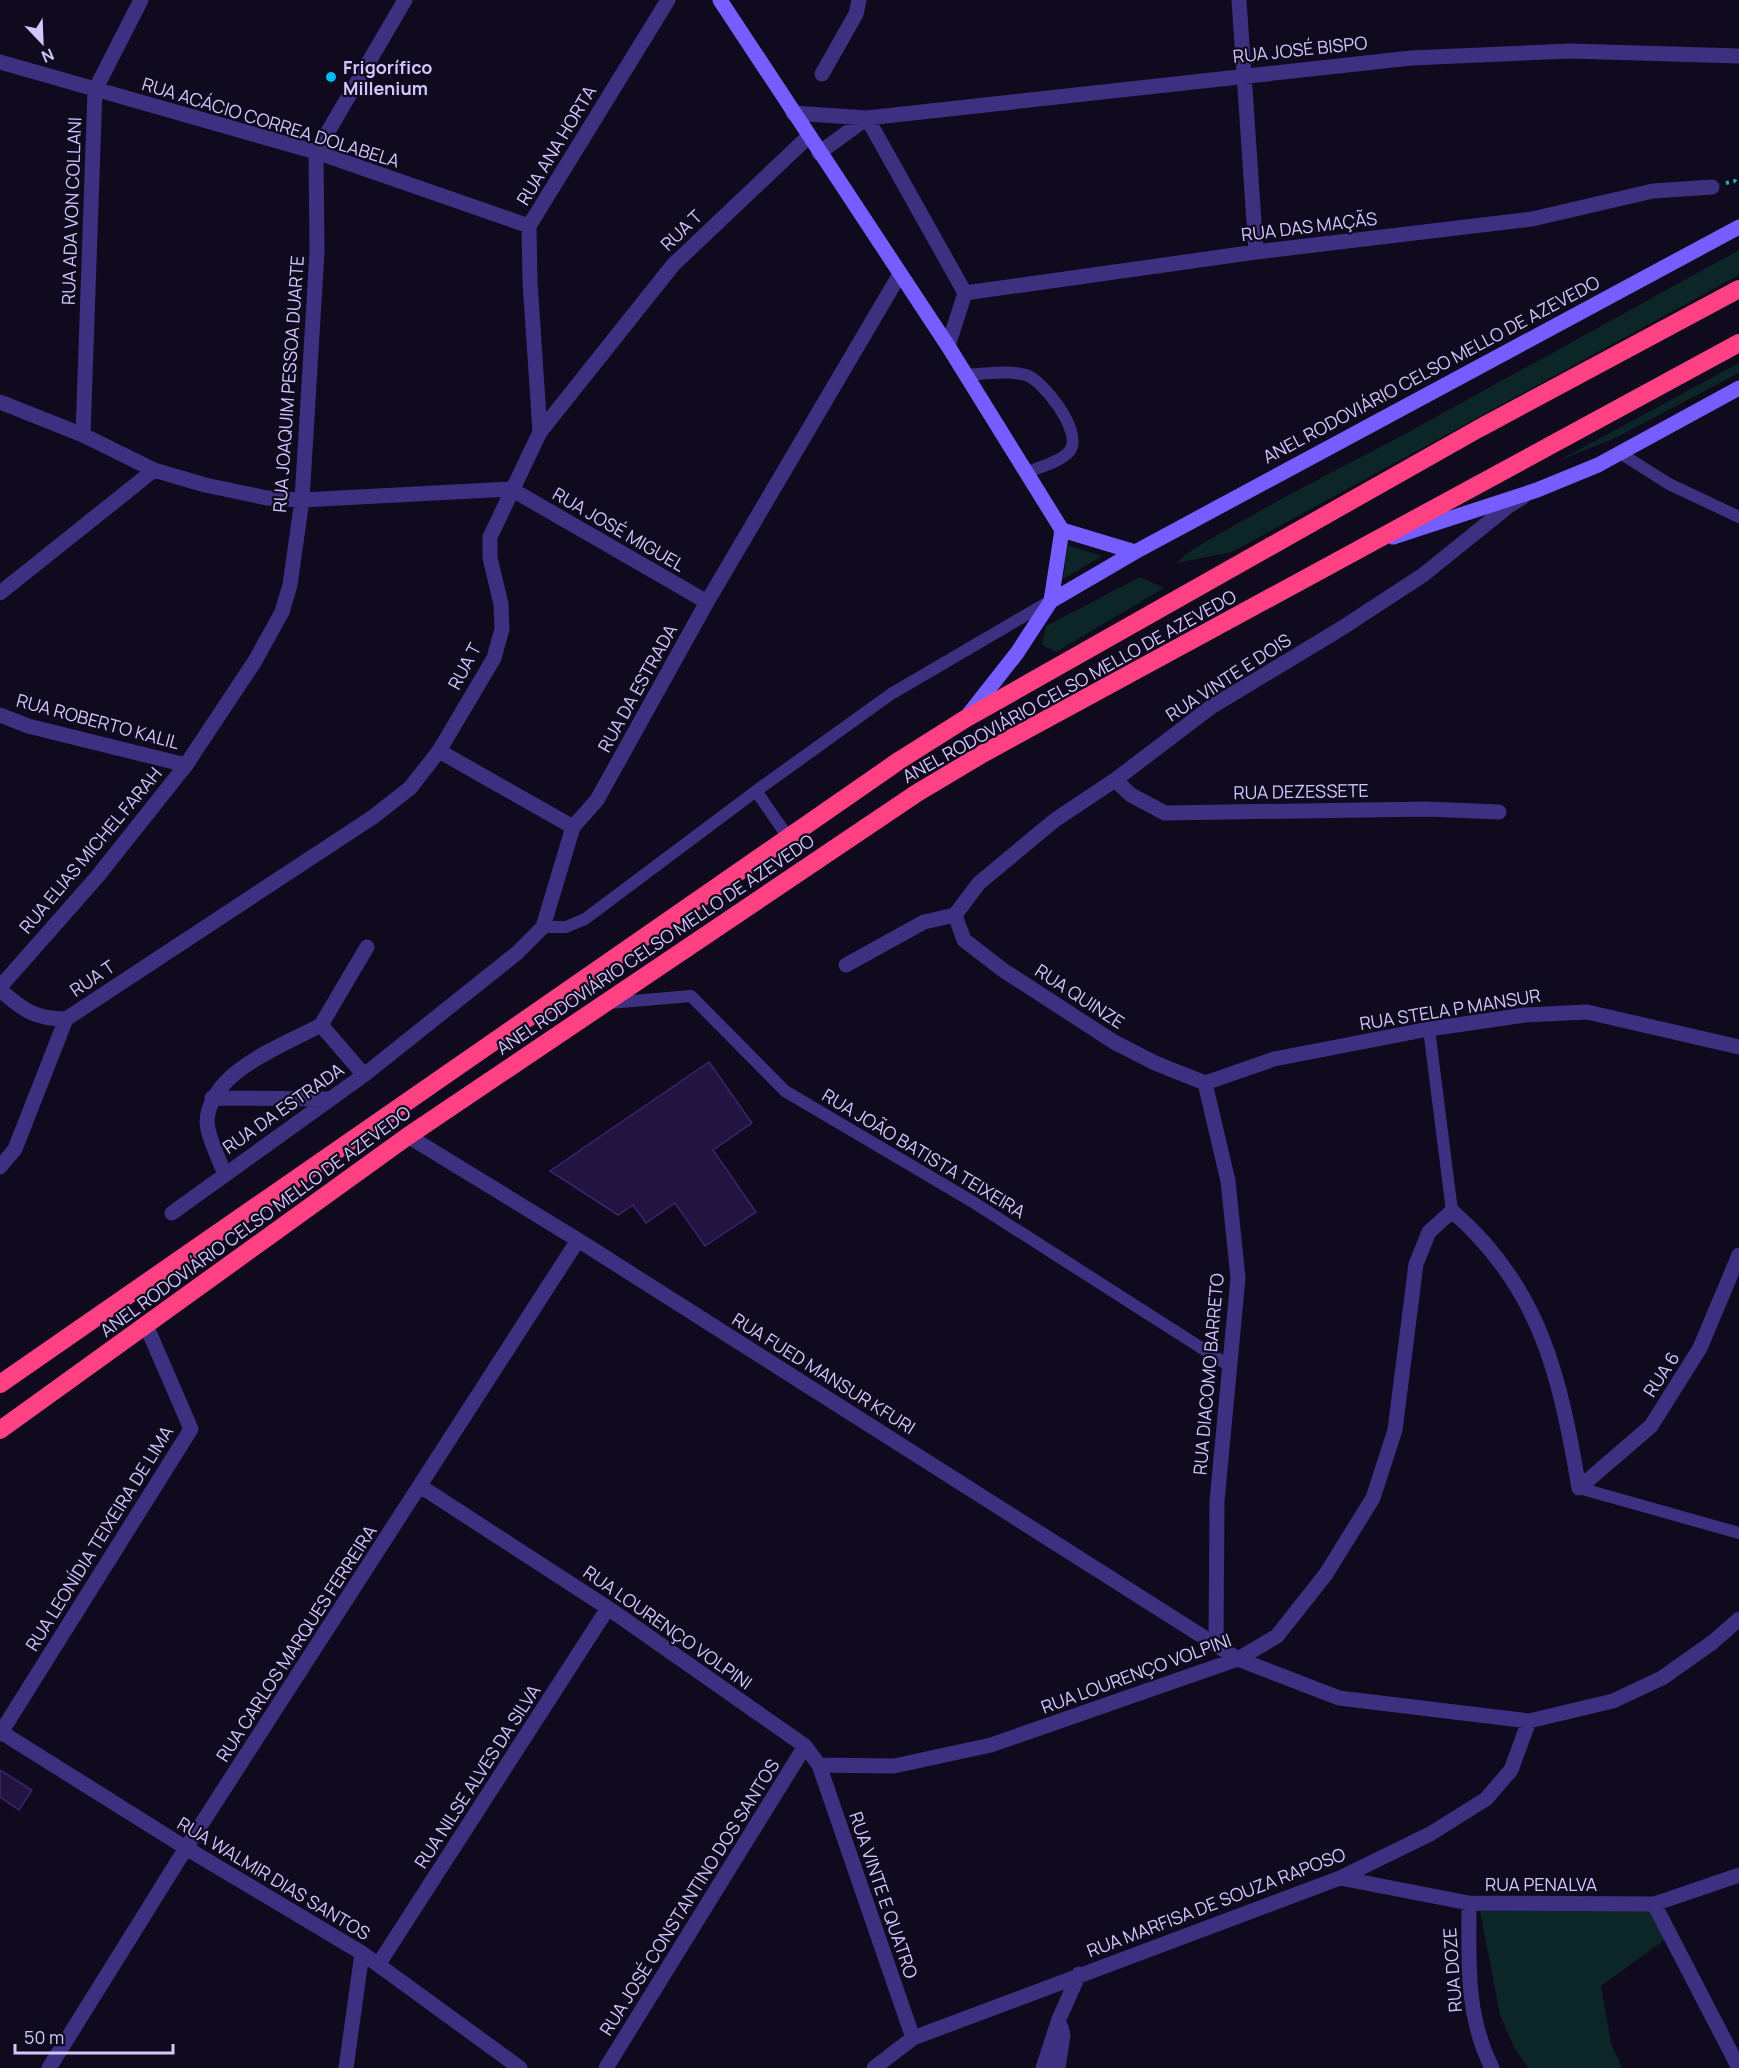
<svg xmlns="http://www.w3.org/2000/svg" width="1739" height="2068" font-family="Manrope,sans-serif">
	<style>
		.green { fill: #0c2527 }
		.building { fill: #221440; stroke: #3c246e; stroke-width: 1.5 }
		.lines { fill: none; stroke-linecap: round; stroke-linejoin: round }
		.path { stroke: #22adb7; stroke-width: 4; stroke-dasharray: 3 4.5; stroke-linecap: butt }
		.lane { stroke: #3d3081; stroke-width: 12 }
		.street { stroke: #3d3081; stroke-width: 15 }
		.secondary { stroke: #755dff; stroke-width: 15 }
		.highway { stroke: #ff4184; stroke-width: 18 }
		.poi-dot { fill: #00bbf1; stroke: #0f0a1d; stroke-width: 2 }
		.labels { text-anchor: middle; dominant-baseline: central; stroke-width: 4.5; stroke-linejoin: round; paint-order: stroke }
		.street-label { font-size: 18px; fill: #d3c6ff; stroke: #0f0a1d }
		.poi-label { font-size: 18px; font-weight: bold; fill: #d3c6ff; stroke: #0f0a1d; text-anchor: start }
	</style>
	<rect width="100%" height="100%" fill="#0f0a1d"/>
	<!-- green -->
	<path class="green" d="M1739 250V275L1232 552 1176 563 1193 549 1279 500 1405 434Z
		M1739 363V373L1613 439 1558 461Z
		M1068 545 1102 556 1063 579Z
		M1140 577 1164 588 1056 652 1042 645 1046 626Z
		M1651 1908 1666 1939 1601 1986 1611 2043 1622 2068H1528L1515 2049 1500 2015 1480 1911Z"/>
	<!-- building -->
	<path class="building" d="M709 1062 752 1123 713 1150 756 1212 705 1246 675 1203 646 1223 633 1205 618 1215 550 1171Z
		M0 1770 32 1790 19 1810 0 1797Z"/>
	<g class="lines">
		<!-- path -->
		<path class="path" d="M1726 183 1735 181 1739 184"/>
		<!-- lane -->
		<path class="lane" d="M965 375C983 374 1009 370 1026 375 1044 381 1081 430 1071 449 1064 461 1039 467 1026 473
			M1620 453 1669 484 1739 517
			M756 791 788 837
			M543 927H566L585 919 756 791 891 694 1050 601
			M609 1003 691 996 785 1091 973 1202 1228 1365
			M1429 1029 1452 1211
			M1579 1488 1739 1533"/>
		<!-- street -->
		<path class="street" d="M1239 0 1256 252
			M0 62 316 152 529 226
			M822 74 856 14 859 0
			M793 113 867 118 1411 58 1570 51 1739 56
			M867 118 965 293
			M819 153 867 118
			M948 346 965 293 1256 252 1532 219 1653 191 1712 187
			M0 402 83 435 154 470 205 485 267 498 302 500 511 489 707 602
			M540 432 530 282 529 226 668 0
			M83 435 95 90 141 0
			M0 593 154 470
			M0 715 28 726 186 765
			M439 751 573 827
			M1115 780 1131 795 1165 813 1426 809 1499 812
			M955 915 979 883 1055 820 1115 780 1211 707 1342 628 1423 575 1510 505 1523 497
			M955 915 964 940 1003 970 1114 1042 1155 1063 1205 1083
			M846 965 924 922 955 915
			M0 987 97 877 186 765 255 661 282 612 290 585 302 500 317 252 316 152 405 0
			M0 990C23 1010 35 1019 66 1019L373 817 410 788 439 751 494 658 502 629 501 604 490 558V537L540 432 673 265 808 137
			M321 1025 367 947
			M321 1025 364 1075
			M1205 1083 1228 1181 1238 1278 1217 1501 1216 1645 1238 1659 1339 1698 1529 1721 1613 1701 1662 1678 1713 1642 1739 1619
			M1205 1083 1274 1059 1429 1029 1525 1015 1587 1012 1739 1047
			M212 1098 331 1099
			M408 1136 578 1240 1216 1645
			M0 1167 15 1149 66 1019
			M224 1173C219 1158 207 1136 207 1121 210 1071 282 1046 321 1025
			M172 1213 364 1075 517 953 543 927 573 827 597 800 707 602 900 274
			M420 1486 608 1608 805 1746 819 1765 913 2038
			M1579 1488 1651 1426 1700 1348 1739 1255
			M1 1732 186 1848 362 1953 520 2068
			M0 1734 191 1429 146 1325
			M819 1765 894 1766 991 1745 1238 1659 1277 1636 1326 1574 1373 1498 1395 1430 1416 1264 1429 1232 1452 1211C1541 1288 1560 1377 1579 1488
			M1340 1878 1469 1903 1654 1904 1739 1875
			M1469 1903C1469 1961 1465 2014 1492 2068
			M1654 1904 1739 2068
			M378 1965 608 1608
			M49 2068 186 1848 578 1240
			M346 2068 362 1953
			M606 2068 805 1746
			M874 2068 913 2038 1340 1878 1430 1834 1486 1799 1511 1770 1529 1721
			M1043 2068 1059 2019 1079 1974
			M1058 2068 1063 2035 1061 2027"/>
		<!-- secondary -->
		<path class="secondary" d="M720 0 948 346 1062 530 1051 601
			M1062 530 1135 552
			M1393 537 1537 490 1598 465 1739 388
			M969 714 1017 653 1051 601 1135 552 1739 227"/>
		<!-- highway -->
		<path class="highway" d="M0 1384 900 760 965 719 1478 429 1739 289
			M0 1430 408 1136 917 793 984 753 1739 343"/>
	</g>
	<!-- markers -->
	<circle class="poi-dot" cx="331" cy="77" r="6"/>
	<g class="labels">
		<!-- street labels -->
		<g class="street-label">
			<text transform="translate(1300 49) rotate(-6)">RUA JOSÉ BISPO</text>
			<text transform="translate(271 122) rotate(17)">RUA ACÁCIO CORREA DOLABELA</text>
			<text transform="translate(556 145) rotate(-59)">RUA ANA HORTA</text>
			<text transform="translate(71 211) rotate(-88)">RUA ADA VON COLLANI</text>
			<text transform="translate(1309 226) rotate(-7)">RUA DAS MAÇÃS</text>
			<text transform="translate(681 230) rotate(-44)">RUA T</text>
			<text transform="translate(1431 369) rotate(-28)">ANEL RODOVIÁRIO CELSO MELLO DE AZEVEDO</text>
			<text transform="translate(288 384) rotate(-86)">RUA JOAQUIM PESSOA DUARTE</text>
			<text transform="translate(619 529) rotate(30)">RUA JOSÉ MIGUEL</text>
			<text transform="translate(464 666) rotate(-62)">RUA T</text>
			<text transform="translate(1228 677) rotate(-33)">RUA VINTE E DOIS</text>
			<text transform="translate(1069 686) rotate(-29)">ANEL RODOVIÁRIO CELSO MELLO DE AZEVEDO</text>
			<text transform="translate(637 688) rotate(-61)">RUA DA ESTRADA</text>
			<text transform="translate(98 721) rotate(15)">RUA ROBERTO KALIL</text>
			<text transform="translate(1301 791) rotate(-1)">RUA DEZESSETE</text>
			<text transform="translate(90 850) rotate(-50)">RUA ELIAS MICHEL FARAH</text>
			<text transform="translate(655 944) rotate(-34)">ANEL RODOVIÁRIO CELSO MELLO DE AZEVEDO</text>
			<text transform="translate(92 978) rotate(-34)">RUA T</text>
			<text transform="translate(1080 996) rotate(33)">RUA QUINZE</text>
			<text transform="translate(1450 1009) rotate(-9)">RUA STELA P MANSUR</text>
			<text transform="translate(283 1108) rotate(-35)">RUA DA ESTRADA</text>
			<text transform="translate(924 1153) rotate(31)">RUA JOÃO BATISTA TEIXEIRA</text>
			<text transform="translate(255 1221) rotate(-36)">ANEL RODOVIÁRIO CELSO MELLO DE AZEVEDO</text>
			<text transform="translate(824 1373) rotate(32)">RUA FUED MANSUR KFURI</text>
			<text transform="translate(1208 1374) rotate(-85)">RUA DIACOMO BARRETO</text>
			<text transform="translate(1661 1374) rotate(-57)">RUA 6</text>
			<text transform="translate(99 1538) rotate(-58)">RUA LEONÍDIA TEIXEIRA DE LIMA</text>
			<text transform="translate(668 1627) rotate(35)">RUA LOURENÇO VOLPINI</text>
			<text transform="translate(296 1643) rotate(-57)">RUA CARLOS MARQUES FERREIRA</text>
			<text transform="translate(1136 1673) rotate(-20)">RUA LOURENÇO VOLPINI</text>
			<text transform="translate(477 1776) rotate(-57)">RUA NILSE ALVES DA SILVA</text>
			<text transform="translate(274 1878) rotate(31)">RUA WALMIR DIAS SANTOS</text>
			<text x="1541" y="1884">RUA PENALVA</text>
			<text transform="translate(884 1895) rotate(71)">RUA VINTE E QUATRO</text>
			<text transform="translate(689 1897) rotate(-58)">RUA JOSÉ CONSTANTINO DOS SANTOS</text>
			<text transform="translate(1216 1902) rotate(-21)">RUA MARFISA DE SOUZA RAPOSO</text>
			<text transform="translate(1452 1970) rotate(-94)">RUA DOZE</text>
		</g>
		<!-- poi labels -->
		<g class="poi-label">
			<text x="343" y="67">Frigorífico<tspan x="343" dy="21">Millenium</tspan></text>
		</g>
	</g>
	<!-- north arrow -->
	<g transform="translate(42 42) rotate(157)" stroke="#0f0a1d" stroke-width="4.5" paint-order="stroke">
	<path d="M0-4.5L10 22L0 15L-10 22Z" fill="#d3c6ff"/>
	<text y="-9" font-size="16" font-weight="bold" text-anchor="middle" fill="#d3c6ff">N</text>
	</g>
	<!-- scale -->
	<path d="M15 2044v9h158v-9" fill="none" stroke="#d3c6ff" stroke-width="3"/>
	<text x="24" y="2044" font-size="18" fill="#d3c6ff" stroke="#0f0a1d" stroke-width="4.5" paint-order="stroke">50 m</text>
</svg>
